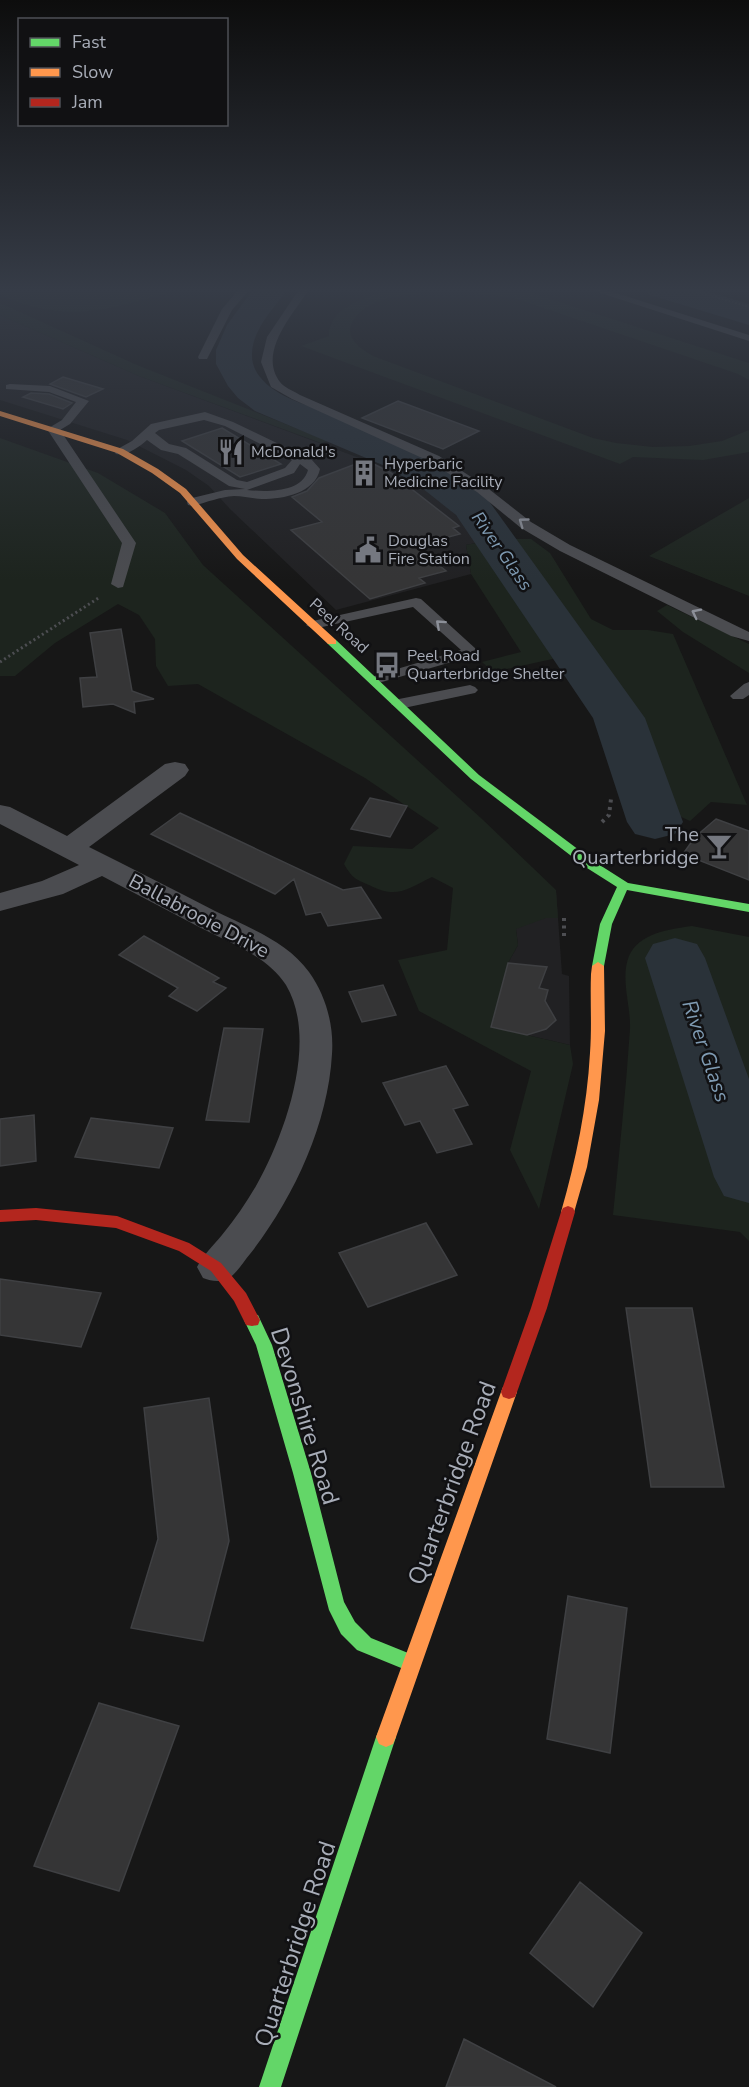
<svg xmlns="http://www.w3.org/2000/svg" width="749" height="2087" font-family="'Nunito Sans',sans-serif">
	<style>
		.built { fill: #212123 }
		.green { fill: #1d241e }
		.lines { fill: none; stroke-linecap: round; stroke-linejoin: round }
		.river { fill: #2a3239; fill-rule: evenodd }
		.building { fill: #353536; stroke: #3f4043; stroke-width: 1.5 }
		.path-far2 { stroke: #4d4e52; stroke-width: 2; stroke-dasharray: 1.5 2; stroke-linecap: butt }
		.path-far1 { stroke: #4d4e52; stroke-width: 3; stroke-dasharray: 2 3; stroke-linecap: butt }
		.path { stroke: #4d4e52; stroke-width: 4; stroke-dasharray: 3 4.5; stroke-linecap: butt }
		.lane { fill: #4b4c50; fill-rule: evenodd }
		.street { fill: #4b4c50; fill-rule: evenodd }
		.fast { fill: #63d668; fill-rule: evenodd }
		.slow { fill: #ff974d; fill-rule: evenodd }
		.jam { fill: #b3261e; fill-rule: evenodd }
		.oneway { stroke: #8c9099 }
		.labels { text-anchor: middle; dominant-baseline: central; stroke-width: 5; stroke-linejoin: round; paint-order: stroke }
		.far-poi-label { font-size: 16px; fill: #a8adb8; stroke: #111113; text-anchor: start }
		.far-street-label { font-size: 16px; fill: #a8adb8; stroke: #111113 }
		.far-water-label { font-size: 18px; font-style: italic; fill: #7f9bb3; stroke: #111113 }
		.poi-label { font-size: 20px; fill: #a8adb8; stroke: #111113; text-anchor: end }
		.street-label { font-size: 20px; fill: #a8adb8; stroke: #111113 }
		.water-label { font-size: 21px; font-style: italic; fill: #7f9bb3; stroke: #111113 }
		.near-street-label { font-size: 24px; fill: #a8adb8; stroke: #111113 }
	</style>
	<rect width="100%" height="100%" fill="#171717"/>
	<!-- built -->
	<path class="built" d="M0 315 139 376 386 468 439 497 481 542 466 545 471 574 336 610 230 509 209 486 186 470 127 440 0 400Z
		M556 890 562 974 569 976 570 1045 491 1027 508 963 518 945 512 899Z"/>
	<!-- green -->
	<path class="green" d="M0 288H184C115 308 69 326 0 295Z
		M400 288H516L749 363V380L738 374 517 299C481 291 368 282 351 325 346 340 363 350 373 356L593 438 616 443 653 447 689 446 722 441 749 430V452L703 460 633 457 620 464 301 346 329 336C329 304 375 294 400 288Z
		M0 303 137 365 328 441 321 443 139 376 0 315Z
		M0 438 98 473 165 513 203 565 482 819 556 890 558 918H546L516 929 518 945 508 963 491 1027 570 1045 573 1064 539 1209 510 1150 531 1071 419 1011 398 960 447 950 453 888 432 877C405 890 397 899 369 885 355 879 352 878 344 864L353 846 412 849 439 828 365 778 198 684 168 686 156 666 155 639 139 615 118 604 55 643 15 676H0Z
		M749 498V596L649 556Z
		M515 539H531L550 553 591 619 613 630H648L673 634 747 805 711 802 690 821 662 808 631 713Z
		M481 542 557 658 493 672 482 662 521 652 471 574 466 545Z
		M667 605 749 644V673L683 632 657 611Z
		M692 926 749 937V1241L740 1232 613 1215C619 1153 626 1091 630 1029 631 1005 620 979 629 956 639 933 670 929 692 926Z"/>
	<g class="lines">
		<!-- river -->
		<path class="river" d="M254 288H289C275 307 251 330 252 356 252 370 262 381 273 389 292 403 316 407 337 416 391 437 441 460 486 497L645 718 683 822 675 834 655 839 635 834 627 822 593 718 456 515 422 488 385 466 255 411 238 398 228 386 216 364V350L227 325Z
			M645 288H697L749 304V325L650 295Z
			M675 938 697 944 705 958 749 1079V1203L724 1196 714 1177 645 958 653 944Z"/>
	</g>
	<!-- building -->
	<path class="building" d="M63 377 103 389 86 397 50 384Z
		M31 393 49 394 72 403 63 409 23 397Z
		M398 401 479 431 443 449 362 418Z
		M222 428 281 464 240 477 182 441Z
		M366 460 391 473 459 526 453 528 460 534 415 546 446 571 419 578 425 583 370 599 291 530 322 522 292 497 307 491 319 478Z
		M121 629 132 691 154 699 134 702 135 713 113 704 83 707 80 678 97 677 90 633Z
		M370 798 407 806 390 837 351 829Z
		M180 813 343 890 361 887 381 918 328 926 321 912 306 915 294 879 275 894 151 834Z
		M716 819 749 831V880L683 854 695 837Z
		M144 936 219 978 213 982 226 988 197 1011 169 996 178 988 119 955Z
		M508 963 547 967 539 988 548 990 545 1001 556 1020 546 1029 527 1035 491 1027Z
		M383 985 396 1015 362 1022 349 992Z
		M224 1028 263 1029 249 1122 206 1120Z
		M446 1066 468 1105 453 1109 472 1144 437 1153 420 1121 405 1125 383 1083Z
		M34 1115 36 1161 0 1166V1119Z
		M91 1118 173 1128 159 1168 75 1157Z
		M426 1223 457 1275 368 1307 339 1253Z
		M0 1279 101 1293 81 1347 0 1335Z
		M626 1308H692L724 1487H651Z
		M209 1398 229 1541 203 1641 131 1628 158 1539 144 1408Z
		M568 1596 627 1608 610 1753 547 1739Z
		M99 1703 179 1726 119 1891 34 1866Z
		M580 1882 642 1933 593 2007 530 1953Z
		M464 2039 556 2087H446Z"/>
	<g class="lines">
		<!-- path-far2 -->
		<path class="path-far2" d="M685 288 749 307"/>
		<!-- path-far1 -->
		<path class="path-far1" d="M0 662 100 597"/>
		<!-- path -->
		<path class="path" d="M602 822 609 815 611 799
			M564 918V938"/>
		<!-- lane -->
		<path class="lane" d="M240 288H251L232 310 207 359H199L198 357 222 309Z
			M300 288H310C294 313 257 352 280 382 283 387 294 391 300 395L439 456 485 486 531 522 570 545 749 632V641L731 636 560 551 521 528 477 492 431 462 292 399 271 387 261 362 267 337Z
			M585 288H600L749 335V341Z
			M10 384 50 386 89 401 70 424 60 430 136 543 123 587 118 588 111 584 122 543 47 429 62 420 76 402 49 392 6 389V385Z
			M205 412 233 422 312 460 320 469C315 493 284 499 262 499 253 499 244 496 234 496 220 497 207 502 193 506L188 505 187 502 188 499 225 490 245 489 229 486 178 454 161 450 147 440C139 447 127 456 116 454L114 451 132 441 151 424ZM204 420 225 426 292 460 285 468 247 482 237 480 186 448 169 444 155 433 159 430ZM300 464 308 470C302 493 266 492 247 490L294 473Z
			M416 598 421 599 476 649 478 652 476 655 375 684 368 680 370 677 461 650 413 607 313 629 306 625 313 621Z
			M749 682V695L743 699H733L730 696 744 684Z
			M470 685 475 687 478 690 475 693 399 709 391 704 399 699Z"/>
		<!-- street -->
		<path class="street" d="M175 762 185 764 189 770 185 776 89 847C131 868 173 889 215 911 247 927 287 941 309 972 326 996 334 1025 332 1054 328 1125 293 1199 250 1254 244 1261 237 1273 229 1278 219 1283 212 1281 203 1278L197 1267C204 1254 213 1246 222 1235 235 1219 246 1203 256 1186 285 1135 319 1040 286 985 268 956 228 942 199 927 167 910 134 893 102 876L63 894 0 911V893L42 881 79 865 0 824V805L10 807 67 836 165 764Z"/>
		<!-- fast -->
		<path class="fast" d="M332 639 336 640 479 775 595 862 628 883 749 904V912L627 890 612 924 604 966 598 970 593 969 592 966 600 924 617 887 587 868 471 779 328 644 327 642Z
			M252 1314 258 1315 272 1345 311 1473 344 1602 355 1622 371 1638 418 1657 420 1663 418 1669 411 1672 357 1650 341 1634 329 1610 293 1473 256 1345 244 1320 246 1315Z
			M386 1727 393 1730 396 1737 281 2087H259L376 1737 379 1730Z"/>
		<!-- slow -->
		<path class="slow" d="M0 411 123 449 158 469 186 489 243 555 336 640V644H328L237 559 180 493 152 473 117 453 0 416Z
			M598 962 604 966 605 1031 599 1100 587 1167 573 1216H563L561 1212C576 1160 587 1107 590 1053 592 1026 590 1000 591 974L592 966Z
			M509 1385 515 1387 517 1392 396 1737 393 1744 386 1747 379 1744 376 1737 501 1392 503 1387Z"/>
		<!-- jam -->
		<path class="jam" d="M568 1206 573 1208 575 1212 547 1308 517 1392 515 1397 509 1399 503 1397 501 1392 531 1308 561 1212 563 1208Z
			M36 1208 117 1216 189 1243 221 1263 246 1293 260 1320 258 1325 252 1326 246 1325 234 1301 211 1271 179 1251 116 1228 36 1220 0 1222V1210Z"/>
	</g>
	<!-- one-way arrows -->
	<defs><path id="oneway-chevron" d="M-2-3.5L2.5 0L-2 3.5" fill="none" stroke-width="1.6" stroke-linecap="round" stroke-linejoin="round" transform="scale(1.5)"/></defs>
	<g class="oneway">
		<use href="#oneway-chevron" transform="translate(523 522) rotate(-144)"/>
		<use href="#oneway-chevron" transform="translate(696 613) rotate(-153)"/>
		<use href="#oneway-chevron" transform="translate(440 624) rotate(-138)"/>
	</g>
	<!-- sky -->
	<linearGradient id="sky" x2="0" y2="1"><stop stop-color="#0d0d0d"/><stop offset="0.5" stop-color="#363c47"/><stop offset="1" stop-color="#363c47" stop-opacity="0"/></linearGradient>
	<rect width="749" height="580" fill="url(#sky)"/>
	<!-- icons -->
	<defs>
		<g id="restaurant-bare" transform="scale(2.07)"><path d="M-5-6h1v4h1v-4h1v4h1v-4h1v5L-1.5 .5V6h-2V.5L-5-1ZM5-6V6H3V1.5H1.5Q1.5-4 5-6Z" fill="#757880" stroke="#111113" stroke-width="2.5" paint-order="stroke"/></g>
		<g id="building-bare" transform="scale(2.07)"><path d="M-4-6H4V6H1V3H-1V6H-4ZM-2.5-4.3h1.7v1.8h-1.7ZM.8-4.3h1.7v1.8H.8ZM-2.5-1h1.7V.8h-1.7ZM.8-1h1.7V.8H.8Z" fill="#757880" stroke="#111113" stroke-width="2.5" paint-order="stroke"/></g>
		<g id="civic-bare" transform="scale(2.07)"><path d="M-.6-6.5H3V-4.5H.6V-3L4-1V1h2V6H-6V1h2V-1L-.6-3ZM-1.2 2.5V6h2.4V2.5Z" fill="#757880" stroke="#111113" stroke-width="2.5" paint-order="stroke"/></g>
		<g id="bus-bare" transform="scale(2.07)"><path d="M-5-6H5V4H4V6H2V4H-2V6H-4V4H-5ZM-3.5-4V0h7V-4ZM-3.5 1.2v1.5H-2V1.2ZM2 1.2v1.5H3.5V1.2Z" fill="#757880" stroke="#111113" stroke-width="2.5" paint-order="stroke"/></g>
		<g id="bar-bare" transform="scale(2.07)"><path d="M-6-5H6L.8 .8V4.5H3.5V6h-7V4.5H-.8V.8Z" fill="#757880" stroke="#111113" stroke-width="2.5" paint-order="stroke"/></g>
	</defs>
	<g fill-rule="evenodd">
		<use href="#restaurant-bare" x="231" y="452"/>
		<use href="#building-bare" x="364" y="473"/>
		<use href="#civic-bare" x="368" y="550"/>
		<use href="#bus-bare" x="387" y="665"/>
		<use href="#bar-bare" x="719" y="846"/>
	</g>
	<g class="labels">
		<!-- far-poi labels -->
		<g class="far-poi-label">
			<text x="251" y="452">McDonald's</text>
			<text x="384" y="464">Hyperbaric<tspan x="384" dy="18">Medicine Facility</tspan></text>
			<text x="388" y="541">Douglas<tspan x="388" dy="18">Fire Station</tspan></text>
			<text x="407" y="656">Peel Road<tspan x="407" dy="18">Quarterbridge Shelter</tspan></text>
		</g>
		<!-- far-street labels -->
		<g class="far-street-label">
			<text transform="translate(339 626) rotate(42)">Peel Road</text>
		</g>
		<!-- far-water labels -->
		<g class="far-water-label">
			<text transform="translate(502 551) rotate(55)">River Glass</text>
		</g>
		<!-- poi labels -->
		<g class="poi-label">
			<text x="699" y="834">The<tspan x="699" dy="23">Quarterbridge</tspan></text>
		</g>
		<!-- street labels -->
		<g class="street-label">
			<text transform="translate(199 916) rotate(28)">Ballabrooie Drive</text>
		</g>
		<!-- water labels -->
		<g class="water-label">
			<text transform="translate(706 1051) rotate(71)">River Glass</text>
		</g>
		<!-- near-street labels -->
		<g class="near-street-label">
			<text transform="translate(305 1416) rotate(73)">Devonshire Road</text>
			<text transform="translate(452 1483) rotate(-70)">Quarterbridge Road</text>
			<text transform="translate(295 1944) rotate(-72)">Quarterbridge Road</text>
		</g>
	</g>
	<!-- legend -->
	<rect x="18" y="18" width="210" height="108" fill="#111113" stroke="#4d4f55" stroke-width="1.5"/>
	<rect x="30" y="38" width="30" height="9" fill="#63d668" stroke="#4d4f55" stroke-width="1.5"/>
	<text x="72" y="48" font-size="18" fill="#a8adb8">Fast</text>
	<rect x="30" y="68" width="30" height="9" fill="#ff974d" stroke="#4d4f55" stroke-width="1.5"/>
	<text x="72" y="78" font-size="18" fill="#a8adb8">Slow</text>
	<rect x="30" y="98" width="30" height="9" fill="#b3261e" stroke="#4d4f55" stroke-width="1.5"/>
	<text x="72" y="108" font-size="18" fill="#a8adb8">Jam</text>
</svg>
